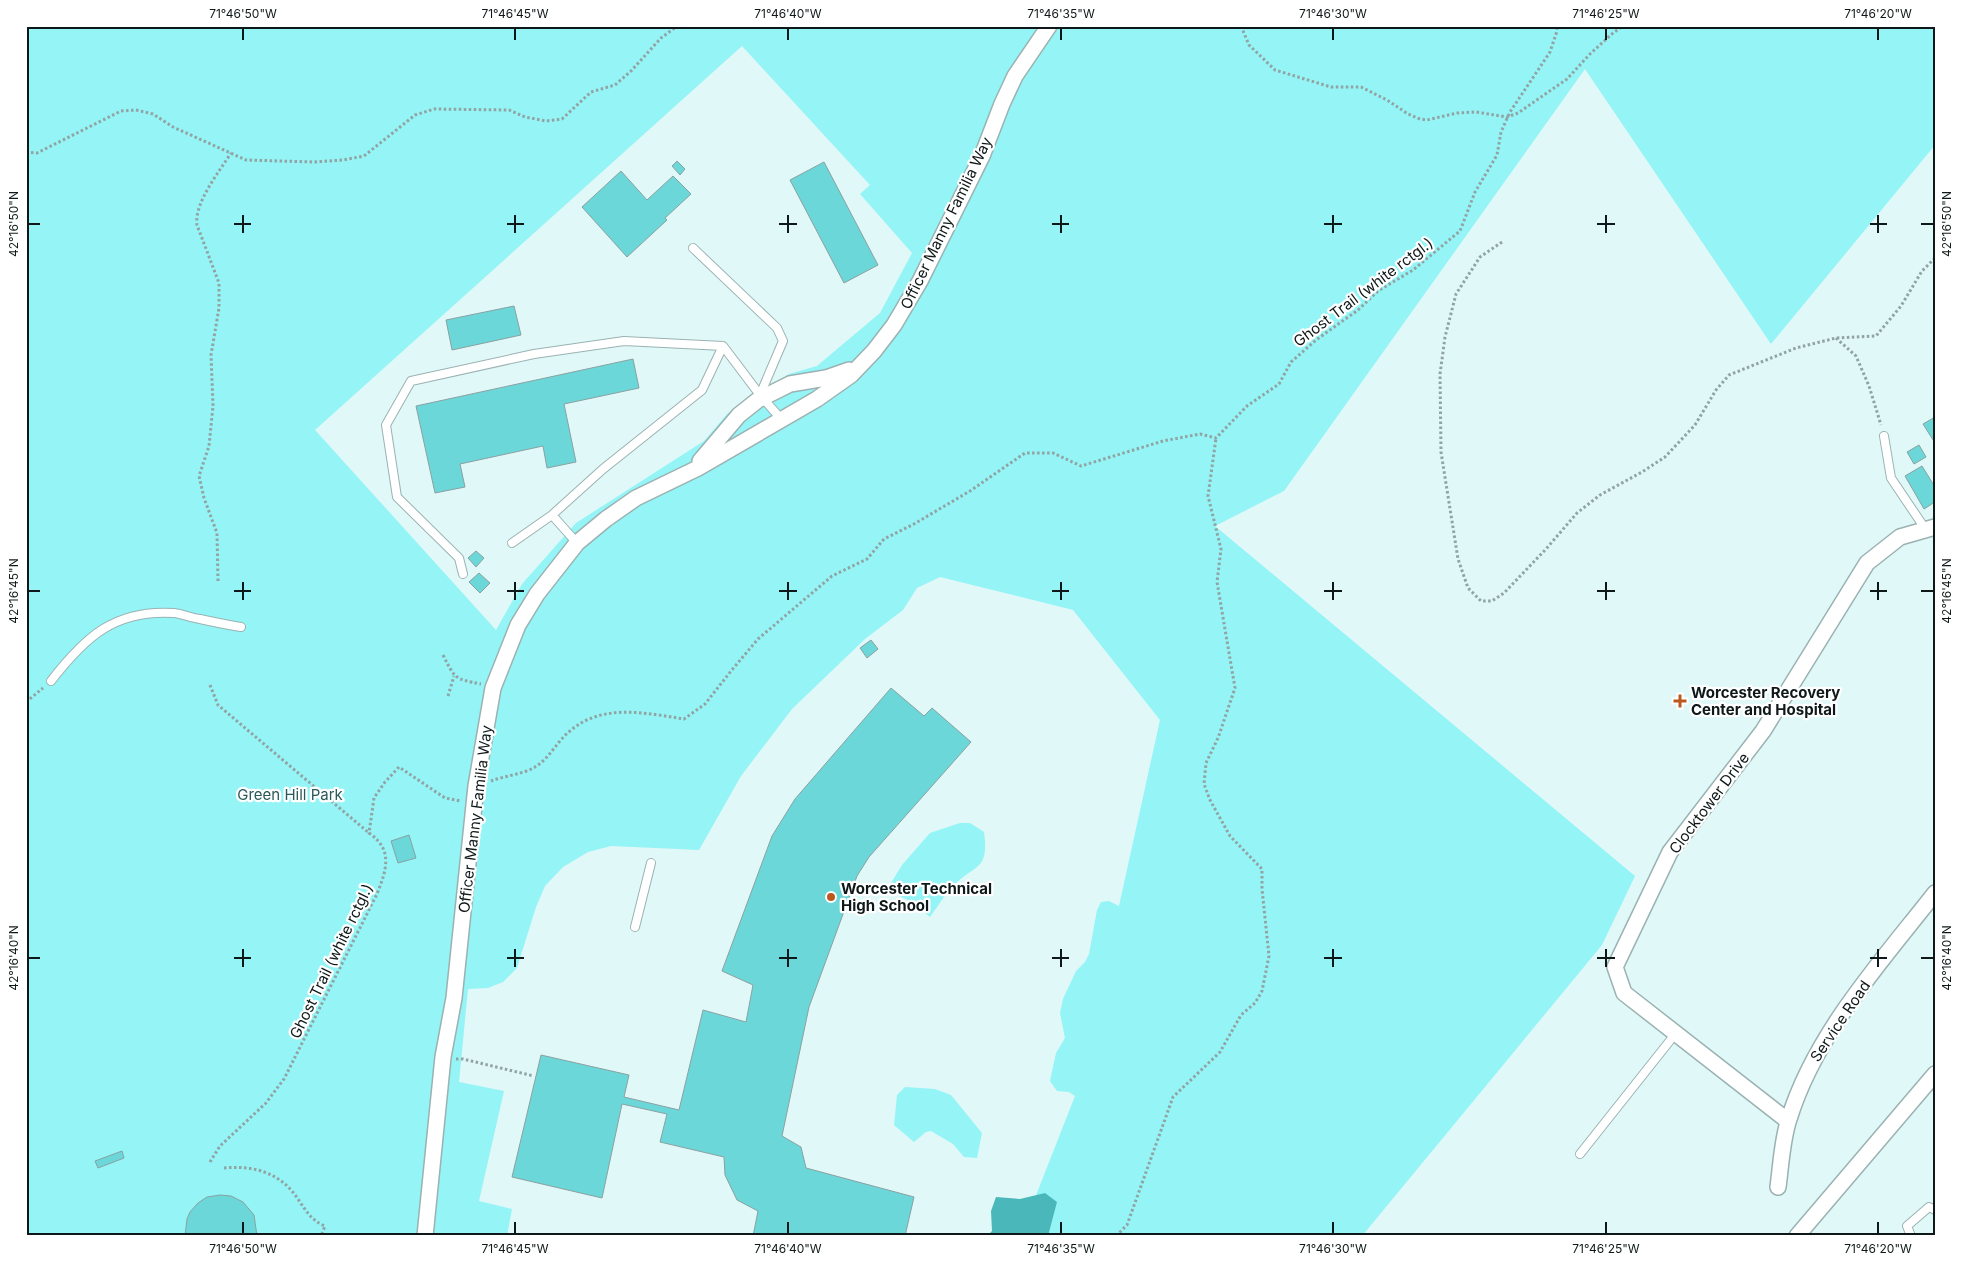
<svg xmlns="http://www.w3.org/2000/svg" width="1961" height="1262" font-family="Inter,sans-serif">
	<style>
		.green { fill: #94f4f6; fill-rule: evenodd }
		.water { fill: #4ab8ba }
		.building { fill: #6cd7d9; stroke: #8aa1a1 }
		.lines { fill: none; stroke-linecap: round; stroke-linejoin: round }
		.service-casing { stroke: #9bb2b2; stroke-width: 10 }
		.minor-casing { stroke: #9bb2b2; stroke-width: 18 }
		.path { stroke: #91a3a3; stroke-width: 3; stroke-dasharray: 2.5 2.5; stroke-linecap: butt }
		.service { stroke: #fff; stroke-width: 8 }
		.minor { stroke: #fff; stroke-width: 15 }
		.ticks { fill: none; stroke: #0f1818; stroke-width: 2 }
		.poi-dot { fill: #bb581e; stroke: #fff; stroke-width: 2 }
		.labels { text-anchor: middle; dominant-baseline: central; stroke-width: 4.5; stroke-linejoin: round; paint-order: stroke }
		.street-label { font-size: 15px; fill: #0f1818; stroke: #fff }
		.poi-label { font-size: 15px; font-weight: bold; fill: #0f1818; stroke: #fff; text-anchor: start }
		.park-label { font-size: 15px; fill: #2a595a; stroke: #fff }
		.neatline { fill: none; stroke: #0f1818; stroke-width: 2 }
		.ticks-label { font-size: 12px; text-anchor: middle; fill: #0f1818 }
	</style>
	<rect width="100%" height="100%" fill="#e0f8f8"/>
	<!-- green -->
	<path class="green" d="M26 26H1935V145L1771 344 1585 69 1284 491 1215 526 1635 876 1602 945 1362 1236H1020L1075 1096 1069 1092 1057 1091 1050 1081 1056 1053 1065 1038 1060 1013 1063 999 1076 971 1085 962 1089 954 1097 910 1101 902 1109 901 1119 906 1160 720 1073 610 940 577 917 588 903 610 865 639 792 709 741 776 699 850 611 846 588 852 563 867 545 886 536 907 517 968 503 982 488 988 468 989 459 1082 504 1091 479 1201 512 1209 507 1236H26ZM742 46 870 185 860 194 912 253 880 313 817 366 789 374 728 413 704 441 576 523 522 584 496 630 315 430Z
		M960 823H970L984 832C989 871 976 863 954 885 945 894 938 906 930 917L908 900 897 895 888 888 902 865 930 833Z
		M905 1087 935 1089 951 1095 982 1133 977 1158 964 1157 953 1144 931 1131 926 1132 914 1142 894 1125 897 1095Z"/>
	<!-- water -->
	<path class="water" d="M1045 1193 1057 1202 1048 1236H987L992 1231 991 1211 996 1197 1020 1199Z"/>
	<!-- building -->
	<path class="building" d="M677 161 685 169 680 175 672 166Z
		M824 162 878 265 844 283 790 180Z
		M621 171 647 200 673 176 691 194 665 218 667 220 627 257 582 207Z
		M514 306 521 335 452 350 446 320Z
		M633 359 639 388 564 404 576 462 547 468 543 446 460 464 465 487 435 493 416 406Z
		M1935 417V443L1923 424Z
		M1919 445 1926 457 1914 464 1907 452Z
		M1922 466 1935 487V502L1924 509 1905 476Z
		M476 551 484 558 476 567 468 558Z
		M479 573 490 583 480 593 469 582Z
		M871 640 878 649 867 658 860 648Z
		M891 688 924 716 932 708 971 742 869 857 857 876 809 1007 782 1136 801 1147 806 1168 914 1197 905 1236H753L758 1211 737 1200 725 1175 724 1157 660 1142 667 1114 622 1104 602 1198 512 1177 541 1055 629 1075 624 1097 679 1110 703 1010 746 1022 753 985 722 971 772 836 795 799Z
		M409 835 416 858 398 863 391 841Z
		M122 1151 124 1158 98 1168 95 1161Z
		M220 1195 231 1196 243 1202 254 1215 257 1236H185L187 1219 190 1212 198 1203 207 1197Z"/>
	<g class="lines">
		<!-- service casing -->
		<g class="service-casing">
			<path id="service" d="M693 248 777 328 783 341 760 395
				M1884 436 1891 478 1926 530
				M552 515 577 543
				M512 543 552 515 603 469 702 390 723 346
				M463 574 459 558 397 497 386 425 411 381 534 354 624 341 723 346 760 395 782 420
				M51 681C85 637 115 609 174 613 183 614 191 618 200 619 214 622 228 625 241 627
				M635 927 651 863
				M1580 1154 1676 1033
				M1911 1236 1907 1226 1929 1207 1935 1210"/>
		</g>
		<!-- minor casing -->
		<g class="minor-casing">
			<path id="minor" d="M700 461 739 415 758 400 790 384 826 378 849 370
				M1788 1121 1624 993 1615 967 1670 852 1763 731 1867 563 1900 537 1935 527
				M1778 1187C1781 1165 1782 1140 1789 1119 1815 1034 1881 962 1935 893
				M425 1236 443 1057 454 998 476 786 493 688 518 625 537 594 577 543 606 519 636 498 698 468 817 399 851 375 874 351 894 325 920 281 982 156 1002 104 1015 76 1049 26
				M1797 1236 1935 1074"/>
		</g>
		<!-- path -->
		<path class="path" d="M1241 26 1249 45 1275 70 1331 87H1361L1387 100 1408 114 1420 119 1427 120 1457 113 1476 112 1507 117 1518 113 1567 79 1590 54 1613 33 1623 26
			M26 152 37 153 121 111 136 110 153 114 173 127 246 160 314 162 343 160 364 156 415 115 434 109 509 110 525 117 546 121 562 119 591 92 615 85 631 71 661 38 677 26
			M1502 242 1480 257 1456 294 1445 337 1440 374 1441 452 1458 559 1468 588 1481 601H1492L1504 593 1546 549 1577 513 1600 495 1642 472 1665 457 1695 425 1716 390 1729 375 1796 348 1836 338 1876 336 1901 306 1922 271 1935 258
			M1836 338 1856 356 1869 386 1881 425
			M218 581 217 533 204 498 199 476 209 446 213 406 211 355 219 308V283L197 225C194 203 219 172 231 153
			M443 655C455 679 455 679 481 684
			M210 685 218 705 369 833
			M448 696 454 676
			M26 702 43 688
			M491 781C504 776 524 774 535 767 550 758 557 741 570 731 602 703 646 713 684 719L705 704 731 671 758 639 832 576 867 559 884 539 914 524 970 491 1025 453H1053L1081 466 1163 441 1200 434 1216 438 1247 406 1279 384 1291 362 1316 340 1358 310 1378 291 1413 270 1460 231 1475 192 1497 155 1501 132 1510 112 1550 52 1557 31V26
			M456 1059H463L534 1076
			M210 1162 220 1146 266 1103 284 1079 377 894C386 871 394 850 369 833L374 798 385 782 399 767 445 798 461 801
			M224 1168C254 1165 281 1173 298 1199 306 1211 312 1221 325 1226L321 1236
			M1116 1236 1127 1225 1173 1097 1220 1052 1241 1015 1255 1003 1262 991 1269 956 1262 889V869L1230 836 1210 800 1204 784 1206 763 1218 738 1235 688 1217 582 1221 549 1208 496 1216 438"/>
		<!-- service -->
		<use href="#service" class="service"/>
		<!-- minor -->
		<use href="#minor" class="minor"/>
	</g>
	<!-- ticks -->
	<path class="ticks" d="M243 28V40M515 28V40M788 28V40M1061 28V40M1333 28V40M1606 28V40M1878 28V40M243 215V233M515 215V233M788 215V233M1061 215V233M1333 215V233M1606 215V233M1878 215V233M28 224H40M234 224H251M507 224H524M779 224H797M1052 224H1069M1324 224H1342M1597 224H1615M1870 224H1887M1921 224H1934M243 582V600M515 582V600M788 582V600M1061 582V600M1333 582V600M1606 582V600M1878 582V600M28 591H40M234 591H251M507 591H524M779 591H797M1052 591H1069M1324 591H1342M1597 591H1615M1870 591H1887M1921 591H1934M243 949V967M515 949V967M788 949V967M1061 949V967M1333 949V967M1606 949V967M1878 949V967M28 958H40M234 958H251M507 958H524M779 958H797M1052 958H1069M1324 958H1342M1597 958H1615M1870 958H1887M1921 958H1934M243 1222V1234M515 1222V1234M788 1222V1234M1061 1222V1234M1333 1222V1234M1606 1222V1234M1878 1222V1234"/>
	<!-- markers -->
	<g class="poi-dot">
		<path d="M1677.5 693.5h5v5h5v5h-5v5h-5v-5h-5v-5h5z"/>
		<circle cx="831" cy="897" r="5"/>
	</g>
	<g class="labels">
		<!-- street labels -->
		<g class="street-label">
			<text transform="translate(946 223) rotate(-64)">Officer Manny Familia Way</text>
			<text transform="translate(1363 292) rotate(-37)">Ghost Trail (white rctgl.)</text>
			<text transform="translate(1709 803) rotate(-53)">Clocktower Drive</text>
			<text transform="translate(475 819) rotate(-83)">Officer Manny Familia Way</text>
			<text transform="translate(331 961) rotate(-64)">Ghost Trail (white rctgl.)</text>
			<text transform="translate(1840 1021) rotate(-56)">Service Road</text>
		</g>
		<!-- poi labels -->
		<g class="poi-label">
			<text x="1691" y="692">Worcester Recovery<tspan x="1691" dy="17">Center and Hospital</tspan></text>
			<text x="841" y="888">Worcester Technical<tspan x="841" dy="17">High School</tspan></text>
		</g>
		<!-- park labels -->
		<g class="park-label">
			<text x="290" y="794">Green Hill Park</text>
		</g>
	</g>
	<!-- border -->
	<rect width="1961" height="1262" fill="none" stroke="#ffffff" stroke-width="55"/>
	<rect x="28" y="28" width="1906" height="1206" class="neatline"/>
	<g class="ticks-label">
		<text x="243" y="18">71°46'50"W</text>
		<text x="515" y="18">71°46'45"W</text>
		<text x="788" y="18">71°46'40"W</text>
		<text x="1061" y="18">71°46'35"W</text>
		<text x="1333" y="18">71°46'30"W</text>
		<text x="1606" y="18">71°46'25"W</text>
		<text x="1878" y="18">71°46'20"W</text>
		<text transform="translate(14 224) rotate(-90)" y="4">42°16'50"N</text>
		<text transform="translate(1947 224) rotate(-90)" y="4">42°16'50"N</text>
		<text transform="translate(14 591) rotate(-90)" y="4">42°16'45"N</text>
		<text transform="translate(1947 591) rotate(-90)" y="4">42°16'45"N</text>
		<text transform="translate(14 958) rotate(-90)" y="4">42°16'40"N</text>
		<text transform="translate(1947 958) rotate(-90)" y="4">42°16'40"N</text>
		<text x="243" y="1253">71°46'50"W</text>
		<text x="515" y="1253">71°46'45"W</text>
		<text x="788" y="1253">71°46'40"W</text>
		<text x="1061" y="1253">71°46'35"W</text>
		<text x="1333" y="1253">71°46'30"W</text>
		<text x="1606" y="1253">71°46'25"W</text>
		<text x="1878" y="1253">71°46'20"W</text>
	</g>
</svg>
